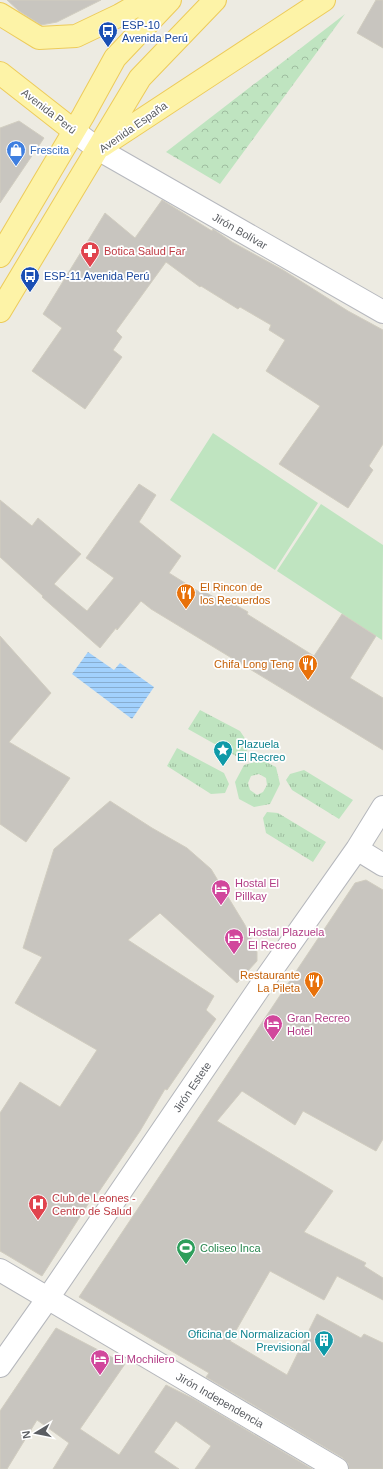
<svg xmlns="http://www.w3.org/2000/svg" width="383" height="1469" font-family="Helvetica,sans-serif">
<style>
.grass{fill:url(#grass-tufts);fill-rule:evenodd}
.forest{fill:url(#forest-crowns)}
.garden{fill:#bfe4c0}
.water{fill:url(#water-rules)}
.building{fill:#c8c5bf;stroke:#d1cdc0}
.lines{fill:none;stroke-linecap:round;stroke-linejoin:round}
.street-casing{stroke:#b5b7bc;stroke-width:24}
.secondary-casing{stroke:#b6b8be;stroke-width:24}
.primary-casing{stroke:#edcb5a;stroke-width:24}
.street{stroke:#fff;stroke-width:22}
.secondary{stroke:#fff;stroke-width:22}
.primary{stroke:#fdf3a7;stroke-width:22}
.labels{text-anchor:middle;stroke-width:3.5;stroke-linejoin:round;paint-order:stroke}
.transit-label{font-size:11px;fill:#164399;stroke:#fff;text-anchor:start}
.street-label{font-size:11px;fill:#5a5d62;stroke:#fff}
.shop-label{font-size:11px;fill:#366cbe;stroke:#fff;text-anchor:start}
.health-label{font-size:11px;fill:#be3a42;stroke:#fff;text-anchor:start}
.food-label{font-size:11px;fill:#c56008;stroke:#fff;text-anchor:end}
.culture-label{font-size:11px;fill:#0d838f;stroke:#fff;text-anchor:start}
.hotel-label{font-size:11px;fill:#b23c85;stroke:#fff;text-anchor:start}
.leisure-label{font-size:11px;fill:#27864d;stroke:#fff;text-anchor:start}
</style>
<defs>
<pattern id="grass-tufts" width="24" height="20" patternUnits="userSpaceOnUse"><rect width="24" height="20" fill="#bfe4c0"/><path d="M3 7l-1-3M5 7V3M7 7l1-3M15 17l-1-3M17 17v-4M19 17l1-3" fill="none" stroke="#9ebc9f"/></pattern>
<pattern id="forest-crowns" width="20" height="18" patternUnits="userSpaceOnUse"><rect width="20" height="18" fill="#bfe4c0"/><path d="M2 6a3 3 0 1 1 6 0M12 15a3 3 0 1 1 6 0" fill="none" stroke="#9ebc9f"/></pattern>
<pattern id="water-rules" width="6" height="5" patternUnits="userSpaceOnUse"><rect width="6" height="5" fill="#a2d1fd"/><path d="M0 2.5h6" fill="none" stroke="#87add0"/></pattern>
</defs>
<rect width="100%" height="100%" fill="#edebe2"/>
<path class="grass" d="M200,710l40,21 10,15 -5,8 -9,2 -48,-27z
M177,748l47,25 5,11 -4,9 -14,1 -44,-28z
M262,760l14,7 4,17 -10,20 -16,3 -15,-8 -4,-17 9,-17zM259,774l7,4 1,7 -4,7 -6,3 -7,-5 -2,-7 3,-7z
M304,770l49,30 -14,19 -47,-29 -6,-10 4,-6z
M267,812l11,1 48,29 -13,20 -47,-29 -3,-15z"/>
<path class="forest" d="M345,14l-125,170 -54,-32z"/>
<path class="garden" d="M213,433l105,70 -43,67 -105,-70z
M321,504l62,41 -1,95 -105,-69z"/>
<path class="water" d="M88,652l26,18 6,-7 34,24 -22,32 -60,-45z"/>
<path class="building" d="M7,0h94l-44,22 -16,3 -22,-14z
M376,0h7v48l-26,-15z
M19,121l25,17 -44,65v-75z
M162,200l50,31 1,-2 19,13 51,28 65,41 35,19v114l-14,22 4,4 -25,38 -69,-44 41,-58 -54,-35 19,-31 -16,-10 2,-5 -31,-18 -2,2 -37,-23 -1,1 -34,-25 -50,69 6,6 -9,13 9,7 -37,52 -53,-38 30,-43 -19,-14 62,-101 30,25z
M139,484l17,11 -17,27 42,34 -12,17 32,20 2,-2 20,11 2,-3 23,13 -1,2 67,42 28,-42 34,22 -26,42 33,20v52l-232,-141 -10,-8 -24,29 -1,-2 -16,20 -58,-51 1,-1 -43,-39v-57l32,26 6,-8 43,36 -27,30 33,27 27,-33 -28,-20z
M0,636l51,57 -42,49 61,36 -44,64 -26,-18z
M110,801l42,27 35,20 24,21 34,56 12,27v9l-20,22 -77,-70 -32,27 86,56 -8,14 10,9 -49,71 -2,-1 -25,42 -46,68 -2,-1 -50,78 -42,-25v-138l20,-31 40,25 37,-57 -82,-47 27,-46 -19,-9 31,-99z
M366,880l17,10v249l-7,12 -73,-40 -8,14 -53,-34 -25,30 116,70 -29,41 62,31 -2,3 19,12v22l-46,-24 -13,24 -54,-29 -40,70 57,34 30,-61 44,24 3,-4 19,9v126h-34l-1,-6 -5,-5 -137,-81 3,-4 -130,-76 276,-414z
M56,1328l69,36 -45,65 39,26 47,-70 28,14 118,70h-117l16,-23 -35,-25 -22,31 25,17h-126l16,-26 -32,-23 -30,49h-7v-58z"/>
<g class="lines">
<defs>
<path id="street" d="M357,849l26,16
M0,1270l337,199
M0,1366l48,-68 216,-317 93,-132 26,-42"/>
<path id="secondary" d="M74,131l24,18 285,163"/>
<path id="primary" d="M0,14l39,24 37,-2 44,-21 26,-15
M0,73l74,58
M102,146l222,-146
M0,256l83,-140 32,-58 55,-58
M0,311l140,-233 75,-78"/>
</defs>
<use href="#street" class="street-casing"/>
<use href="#secondary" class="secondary-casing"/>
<use href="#primary" class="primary-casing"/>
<use href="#street" class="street"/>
<use href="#secondary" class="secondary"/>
<use href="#primary" class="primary"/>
</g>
<defs>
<symbol id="bus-pin" viewBox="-11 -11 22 30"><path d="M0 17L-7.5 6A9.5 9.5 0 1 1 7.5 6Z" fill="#1a4fb4" stroke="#fff"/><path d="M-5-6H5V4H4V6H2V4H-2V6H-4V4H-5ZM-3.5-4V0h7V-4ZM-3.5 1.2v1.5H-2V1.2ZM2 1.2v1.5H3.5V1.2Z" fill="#fff"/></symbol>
<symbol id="shop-pin" viewBox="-11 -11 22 30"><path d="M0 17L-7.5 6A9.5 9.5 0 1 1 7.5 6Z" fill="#3f7fe0" stroke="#fff"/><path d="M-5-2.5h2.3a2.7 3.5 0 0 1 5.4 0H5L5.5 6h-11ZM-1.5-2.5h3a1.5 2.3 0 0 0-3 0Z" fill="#fff"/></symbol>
<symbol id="pharmacy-pin" viewBox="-11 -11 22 30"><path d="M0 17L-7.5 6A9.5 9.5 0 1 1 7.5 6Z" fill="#e0444e" stroke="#fff"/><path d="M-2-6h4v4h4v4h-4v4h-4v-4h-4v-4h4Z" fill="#fff"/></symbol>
<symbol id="restaurant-pin" viewBox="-11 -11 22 30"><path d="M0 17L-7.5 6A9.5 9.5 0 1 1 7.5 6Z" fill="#e8710a" stroke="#fff"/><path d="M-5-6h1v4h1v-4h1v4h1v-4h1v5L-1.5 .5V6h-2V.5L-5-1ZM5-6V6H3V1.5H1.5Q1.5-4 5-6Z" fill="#fff"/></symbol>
<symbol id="sight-pin" viewBox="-11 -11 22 30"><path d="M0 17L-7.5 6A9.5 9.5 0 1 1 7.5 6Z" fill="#0f9aa8" stroke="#fff"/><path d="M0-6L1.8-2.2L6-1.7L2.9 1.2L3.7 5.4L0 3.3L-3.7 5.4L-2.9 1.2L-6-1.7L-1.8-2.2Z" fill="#fff"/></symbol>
<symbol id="hotel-pin" viewBox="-11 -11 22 30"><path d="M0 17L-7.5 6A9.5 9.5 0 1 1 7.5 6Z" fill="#d1479c" stroke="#fff"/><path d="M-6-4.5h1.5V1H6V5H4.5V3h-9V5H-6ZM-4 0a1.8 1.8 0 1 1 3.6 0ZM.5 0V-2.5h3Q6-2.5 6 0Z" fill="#fff"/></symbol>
<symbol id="hospital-pin" viewBox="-11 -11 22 30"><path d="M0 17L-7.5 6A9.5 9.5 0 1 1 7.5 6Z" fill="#e0444e" stroke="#fff"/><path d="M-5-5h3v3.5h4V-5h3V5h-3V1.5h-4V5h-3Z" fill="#fff"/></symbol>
<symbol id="stadium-pin" viewBox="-11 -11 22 30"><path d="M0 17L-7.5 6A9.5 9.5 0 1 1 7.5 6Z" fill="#2e9e5b" stroke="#fff"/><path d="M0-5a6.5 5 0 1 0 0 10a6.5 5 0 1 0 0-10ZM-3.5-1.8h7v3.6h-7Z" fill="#fff"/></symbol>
<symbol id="building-pin" viewBox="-11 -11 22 30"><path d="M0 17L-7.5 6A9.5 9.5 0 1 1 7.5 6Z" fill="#0f9aa8" stroke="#fff"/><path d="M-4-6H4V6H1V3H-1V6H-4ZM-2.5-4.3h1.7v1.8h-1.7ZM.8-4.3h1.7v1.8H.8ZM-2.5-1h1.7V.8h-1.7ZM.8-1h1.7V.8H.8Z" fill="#fff"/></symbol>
</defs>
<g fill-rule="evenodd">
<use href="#bus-pin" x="97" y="20" width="22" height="30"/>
<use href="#shop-pin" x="5" y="139" width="22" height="30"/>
<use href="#pharmacy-pin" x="79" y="240" width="22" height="30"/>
<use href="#bus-pin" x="19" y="265" width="22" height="30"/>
<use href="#restaurant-pin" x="175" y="582" width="22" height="30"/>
<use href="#restaurant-pin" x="297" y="653" width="22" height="30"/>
<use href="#sight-pin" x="212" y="739" width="22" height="30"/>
<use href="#hotel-pin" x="210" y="878" width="22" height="30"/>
<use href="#hotel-pin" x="223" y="927" width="22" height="30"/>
<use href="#restaurant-pin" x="303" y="970" width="22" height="30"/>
<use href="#hotel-pin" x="262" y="1013" width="22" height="30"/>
<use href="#hospital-pin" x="27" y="1193" width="22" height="30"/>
<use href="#stadium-pin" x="175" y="1237" width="22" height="30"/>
<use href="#building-pin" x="313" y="1329" width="22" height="30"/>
<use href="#hotel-pin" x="89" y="1348" width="22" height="30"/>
</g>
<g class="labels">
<g class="transit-label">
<text x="122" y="29">ESP-10<tspan x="122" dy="13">Avenida Perú</tspan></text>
<text x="44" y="280">ESP-11 Avenida Perú</text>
</g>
<g class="street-label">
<text transform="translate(49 111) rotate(38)" y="4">Avenida Perú</text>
<text transform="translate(133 127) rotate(-35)" y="4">Avenida España</text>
<text transform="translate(240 231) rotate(30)" y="4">Jirón Bolívar</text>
<text transform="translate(192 1087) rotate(-56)" y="4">Jirón Estete</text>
<text transform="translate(220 1400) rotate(30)" y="4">Jirón Independencia</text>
</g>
<g class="shop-label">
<text x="30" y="154">Frescita</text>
</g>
<g class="health-label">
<text x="104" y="255">Botica Salud Far</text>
<text x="52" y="1202">Club de Leones -<tspan x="52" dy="13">Centro de Salud</tspan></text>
</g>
<g class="food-label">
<text x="200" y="591" text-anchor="start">El Rincon de<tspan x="200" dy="13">los Recuerdos</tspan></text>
<text x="294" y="668">Chifa Long Teng</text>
<text x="300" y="979">Restaurante<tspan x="300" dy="13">La Pileta</tspan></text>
</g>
<g class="culture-label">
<text x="237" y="748">Plazuela<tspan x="237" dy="13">El Recreo</tspan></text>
<text x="310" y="1338" text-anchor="end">Oficina de Normalizacion<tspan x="310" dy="13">Previsional</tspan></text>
</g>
<g class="hotel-label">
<text x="235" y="887">Hostal El<tspan x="235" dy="13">Pillkay</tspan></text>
<text x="248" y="936">Hostal Plazuela<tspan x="248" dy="13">El Recreo</tspan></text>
<text x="287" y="1022">Gran Recreo<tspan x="287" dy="13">Hotel</tspan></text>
<text x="114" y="1363">El Mochilero</text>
</g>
<g class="leisure-label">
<text x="200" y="1252">Coliseo Inca</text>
</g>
</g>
<g transform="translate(36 1433) rotate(260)" stroke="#ffffff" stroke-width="3" paint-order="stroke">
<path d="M0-3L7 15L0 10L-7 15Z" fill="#5a5d62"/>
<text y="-6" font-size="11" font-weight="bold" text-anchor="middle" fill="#5a5d62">N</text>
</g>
</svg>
